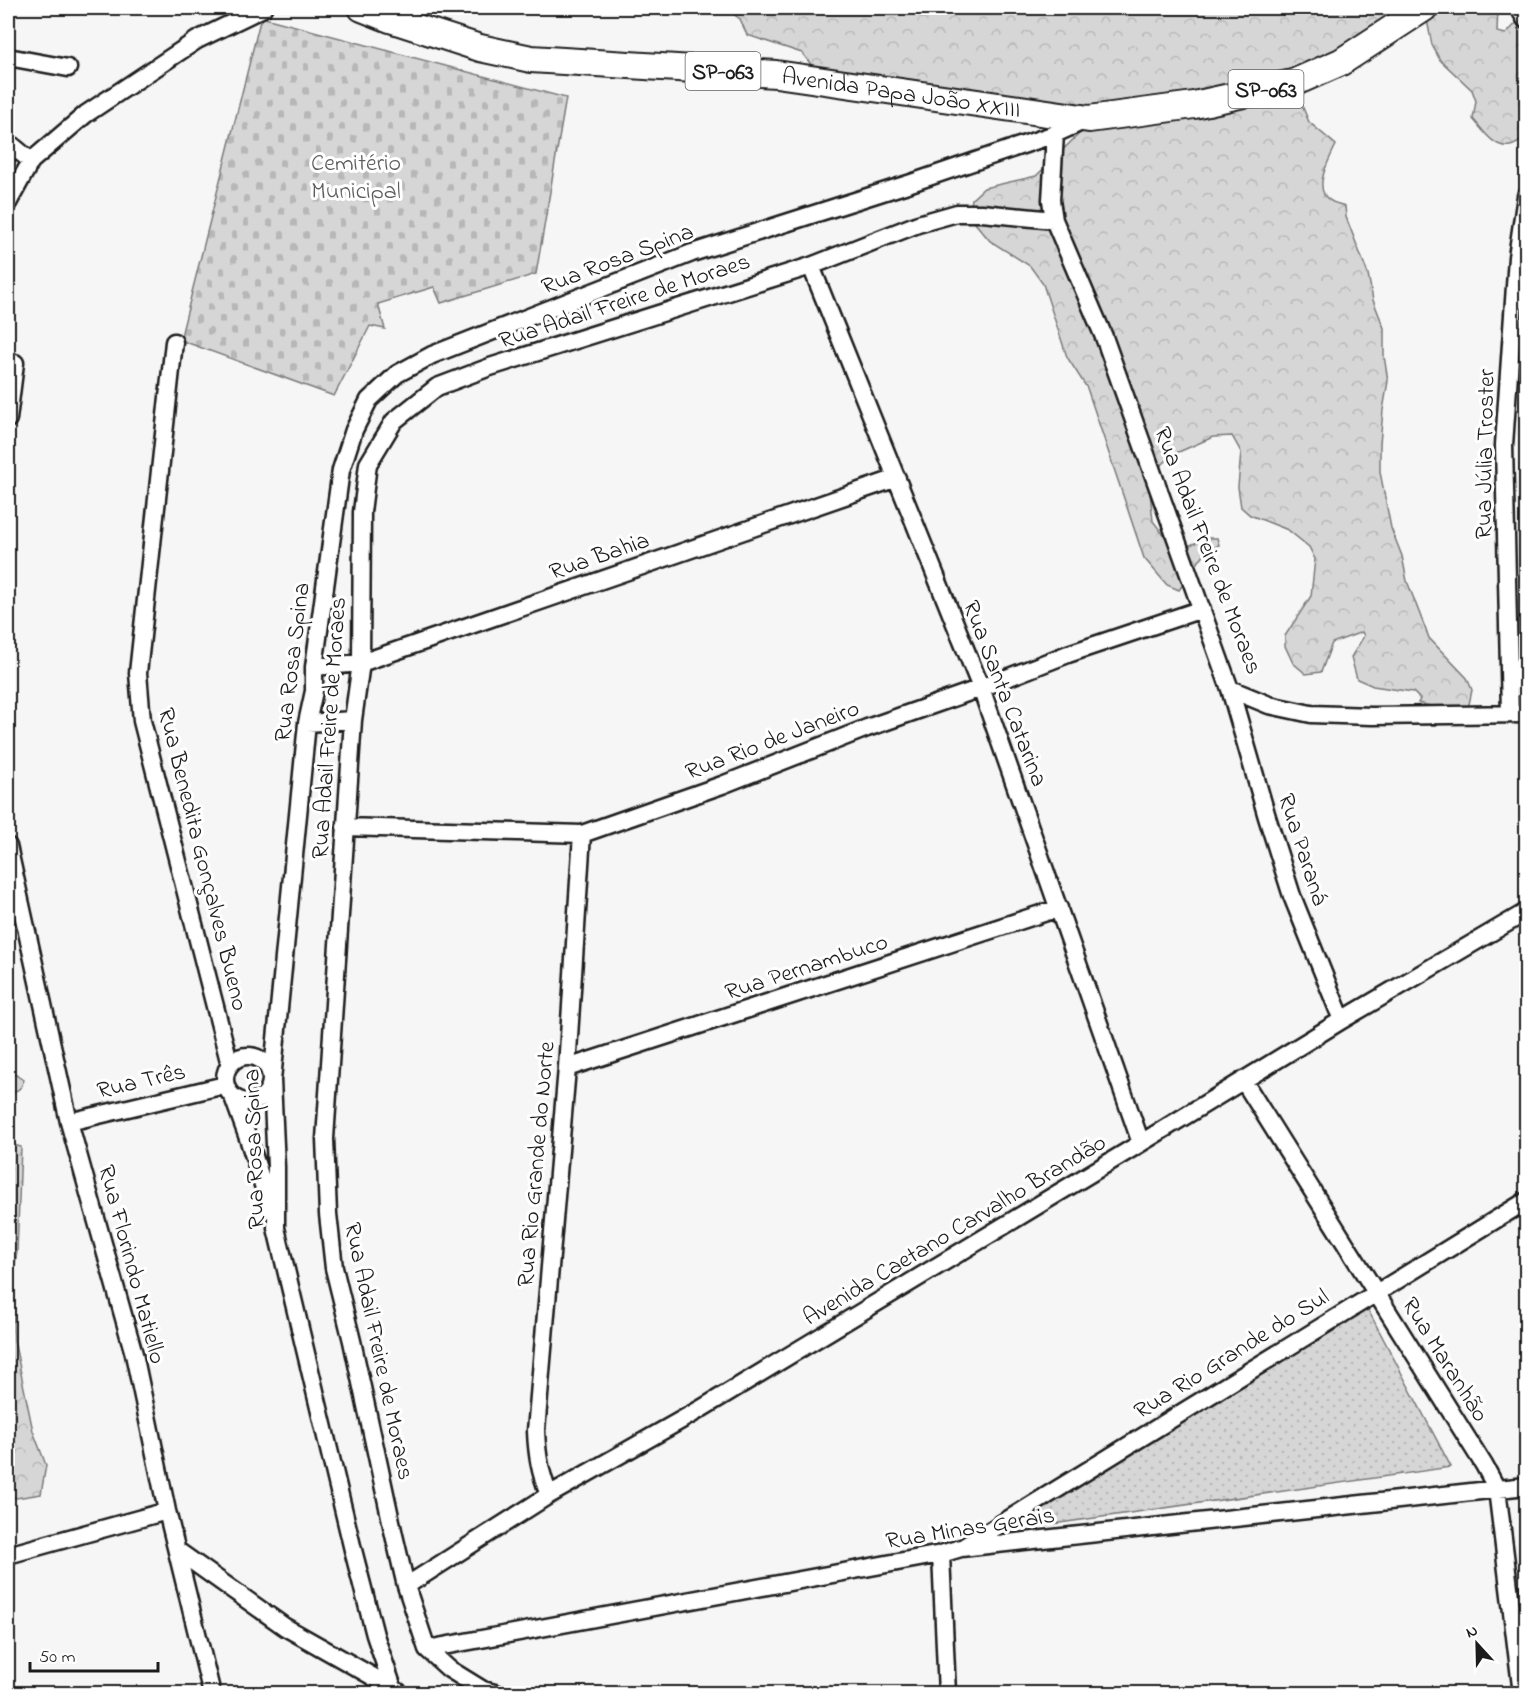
<svg xmlns="http://www.w3.org/2000/svg" width="1534" height="1701" font-family="'Indie Flower',sans-serif">
<style>
.forest{fill:url(#forest-crowns);stroke:#797979;stroke-width:1.5}
.cemetery{fill:url(#cemetery-stones);stroke:#797979;stroke-width:1.5}
.park{fill:url(#park-dots);stroke:#797979;stroke-width:1.5}
.lines{fill:none;stroke-linecap:round;stroke-linejoin:round}
.street-casing{stroke:#1c1c1c;stroke-width:21}
.primary-casing{stroke:#1c1c1c;stroke-width:30}
.street{stroke:#fff;stroke-width:16}
.primary{stroke:#fff;stroke-width:26}
.labels{text-anchor:middle;stroke-width:6;stroke-linejoin:round;paint-order:stroke}
.shield{fill:#fff;stroke:#606060;stroke-width:1.5}
.shield-label{font-size:22px;font-weight:bold;fill:#1c1c1c}
.street-label{font-size:24px;fill:#1c1c1c;stroke:#fff}
.park-label{font-size:24px;fill:#5d5d5d;stroke:#fff}
</style>
<defs>
<pattern id="forest-crowns" width="20" height="18" patternUnits="userSpaceOnUse" patternTransform="scale(1.5)"><rect width="20" height="18" fill="#d6d6d6"/><path d="M2 6a3 3 0 1 1 6 0M12 15a3 3 0 1 1 6 0" fill="none" stroke="#b7b7b7"/></pattern>
<pattern id="cemetery-stones" width="16" height="16" patternUnits="userSpaceOnUse" patternTransform="scale(1.5)"><rect width="16" height="16" fill="#d6d6d6"/><path d="M2 7V4a2 2 0 0 1 4 0v3zM10 15v-3a2 2 0 0 1 4 0v3z" fill="#b7b7b7"/></pattern>
<pattern id="park-dots" width="8" height="8" patternUnits="userSpaceOnUse" patternTransform="scale(1.5)"><rect width="8" height="8" fill="#d6d6d6"/><path d="M2 2h.1M6 6h.1" fill="none" stroke="#b7b7b7" stroke-width="1.8" stroke-linecap="round"/></pattern>
</defs>
<rect width="100%" height="100%" fill="#f6f6f6"/>
<filter id="ink" filterUnits="userSpaceOnUse"><feTurbulence type="fractalNoise" baseFrequency=".0167" numOctaves="2"/><feDisplacementMap in="SourceGraphic" scale="12" xChannelSelector="R" yChannelSelector="G"/><feConvolveMatrix kernelMatrix="1 2 1 2 8 2 1 2 1" color-interpolation-filters="sRGB"/></filter>
<g filter="url(#ink)">
<path class="forest" d="M725,8h773l-1,24 9,2 15,-16 5,-3v121c-4,4 -10,9 -16,10 -16,3 -28,-17 -37,-27l3,-18 -4,-11 -32,-30 -8,-15 -5,-25 -124,66 -2,17 8,19 27,23c-7,15 -25,45 -5,56 4,3 10,3 14,5l1,11 22,57 5,26 11,28v28l4,25 -5,29 -3,34v28l11,56 11,28 5,25 22,57 38,40 5,12 -4,19 -37,-3 -13,-3 2,-4 -7,-7 -40,-6 -16,-7 -6,-22 13,-21 -2,-4 -30,11 -11,29 -15,2 -13,-11 -8,-17v-10l26,-40 4,-37 -6,-12 -21,-17 -38,-15 -9,-8 -3,-20 3,-35 -9,-16 -19,1 -39,17 -19,17 -6,12 4,38 23,30 31,-13h10l2,7 -15,9 -25,36 -12,-5 -23,-27 -57,-170 -20,-31 -24,-73 -13,-18 -40,-25 -15,-18 -5,-12 2,-12 12,-11 52,-12 50,-49 -265,-50 -19,-24 -55,-18 -7,-16z
M8,1070l16,10 -3,7 -13,11z
M8,1138l6,7 7,2 -4,105 -5,29 2,59 19,91 13,34 -5,29 -25,4 -8,-4z"/>
<path class="cemetery" d="M261,17l305,81 -30,176 -95,29 -7,-16 -56,17 7,25 -15,-3 -36,70 -154,-56z"/>
<path class="park" d="M1365,1304l86,163 -454,65z"/>
<g class="lines">
<defs>
<path id="street" d="M1519,8l7,12
M8,57l60,11
M1055,134l-4,66 3,20 50,117 126,352 37,128 25,79 50,124
M8,142l23,19
M8,203l23,-42 55,-47 111,-74 66,-32
M811,266l170,422 160,455
M174,342l-36,331 4,48 88,344
M8,419l7,-56
M314,667l47,-4 536,-185
M1230,689l39,16 42,9 61,2 154,-2
M1510,714l-6,-269 13,-188 9,-61
M307,723l46,-3
M345,827l237,7 140,-49 145,-57 114,-40 87,-34 134,-45
M8,846l61,276 65,232 33,157 45,183
M225 1079a23 23 0 1 1 46 0a23 23 0 1 1-46 0Z
M567,1068l492,-160
M1243,1080l241,385 13,24 25,205
M233,1097l16,44 22,69
M69,1122l156,-37
M549,1495c-9,-23 -12,-40 -13,-64l31,-363 15,-234
M965,1546l561,-345
M178,1551l107,76 108,61
M941,1554l6,140
M8,1555l159,-44
M406,1586l143,-91 150,-85 442,-267 201,-123 184,-108
M427,1649l514,-95 20,-6 565,-62
M401,1694l-8,-6 -18,-53 -22,-85 -77,-322v-61l-4,-87 35,-357 7,-32v-24l27,-197 13,-40 15,-30 28,-26 35,-19 260,-102 219,-70 144,-49 31,-14
M498,1694l-15,-4 -34,-21 -22,-20 -21,-63 -12,-51 -42,-194 -18,-73 -6,-54 -3,-75 28,-419 8,-57 1,-151 6,-48 26,-43 43,-34 53,-20 321,-101 107,-42 39,-11h25l72,7"/>
<g id="primary">
<path id="s1" d="M362,8l28,11 90,29 51,11 245,15 313,45 105,-14 99,-22 48,-21 83,-54"/>
</g>
</defs>
<use href="#street" class="street-casing"/>
<use href="#primary" class="primary-casing"/>
<use href="#street" class="street"/>
<use href="#primary" class="primary"/>
</g>
</g>
<g class="labels">
<g class="shield">
<rect x="685.5" y="52" width="75" height="38" rx="4.5"/>
<rect x="1228.5" y="70" width="75" height="38" rx="4.5"/>
</g>
<g class="shield-label">
<text x="723" y="79">SP-063</text>
<text x="1266" y="97">SP-063</text>
</g>
<g class="street-label">
<text dy="8" stroke="none"><textPath href="#s1" startOffset="549">Avenida Papa João XXIII</textPath></text>
<text transform="translate(617 258) rotate(-21)" y="8">Rua Rosa Spina</text>
<text transform="translate(624 300) rotate(-18)" y="8">Rua Adail Freire de Moraes</text>
<text transform="translate(1484 454) rotate(-89)" y="8">Rua Júlia Troster</text>
<text transform="translate(1209 550) rotate(69)" y="8">Rua Adail Freire de Moraes</text>
<text transform="translate(599 555) rotate(-19)" y="8">Rua Bahia</text>
<text transform="translate(291 662) rotate(-83)" y="8">Rua Rosa Spina</text>
<text transform="translate(1006 693) rotate(69)" y="8">Rua Santa Catarina</text>
<text transform="translate(328 728) rotate(-86)" y="8">Rua Adail Freire de Moraes</text>
<text transform="translate(772 739) rotate(-21)" y="8">Rua Rio de Janeiro</text>
<text transform="translate(1304 849) rotate(72)" y="8">Rua Paraná</text>
<text transform="translate(204 859) rotate(76)" y="8">Rua Benedita Gonçalves Bueno</text>
<text transform="translate(806 966) rotate(-18)" y="8">Rua Pernambuco</text>
<text transform="translate(141 1080) rotate(-13)" y="8">Rua Três</text>
<text transform="translate(253 1149) rotate(-92)" y="8">Rua Rosa Spina</text>
<text transform="translate(535 1164) rotate(-85)" y="8">Rua Rio Grande do Norte</text>
<text transform="translate(954 1229) rotate(-31)" y="8">Avenida Caetano Carvalho Brandão</text>
<text transform="translate(133 1264) rotate(75)" y="8">Rua Florindo Matiello</text>
<text transform="translate(380 1351) rotate(78)" y="8">Rua Adail Freire de Moraes</text>
<text transform="translate(1231 1353) rotate(-32)" y="8">Rua Rio Grande do Sul</text>
<text transform="translate(1446 1359) rotate(58)" y="8">Rua Maranhão</text>
<text transform="translate(970 1527) rotate(-9)" y="8">Rua Minas Gerais</text>
</g>
<g class="park-label">
<text x="356" y="170">Cemitério<tspan x="356" dy="28">Municipal</tspan></text>
</g>
</g>
<rect width="1534" height="1701" fill="none" stroke="#fff" stroke-width="30"/>
<rect x="15" y="15" width="1504" height="1671" fill="none" stroke="#1c1c1c" stroke-width="2" filter="url(#ink)"/>
<g transform="translate(1477 1644) rotate(338)" stroke="#ffffff" stroke-width="4.5" paint-order="stroke">
<path d="M0-4.5L10 22L0 15L-10 22Z" fill="#1c1c1c"/>
<text y="-9" font-size="16" font-weight="bold" text-anchor="middle" fill="#1c1c1c">N</text>
</g>
<path d="M30 1662v9h128v-9" fill="none" stroke="#1c1c1c" stroke-width="3"/>
<text x="39" y="1662" font-size="18" fill="#1c1c1c" stroke="#ffffff" stroke-width="4.5" paint-order="stroke">50 m</text>
</svg>
